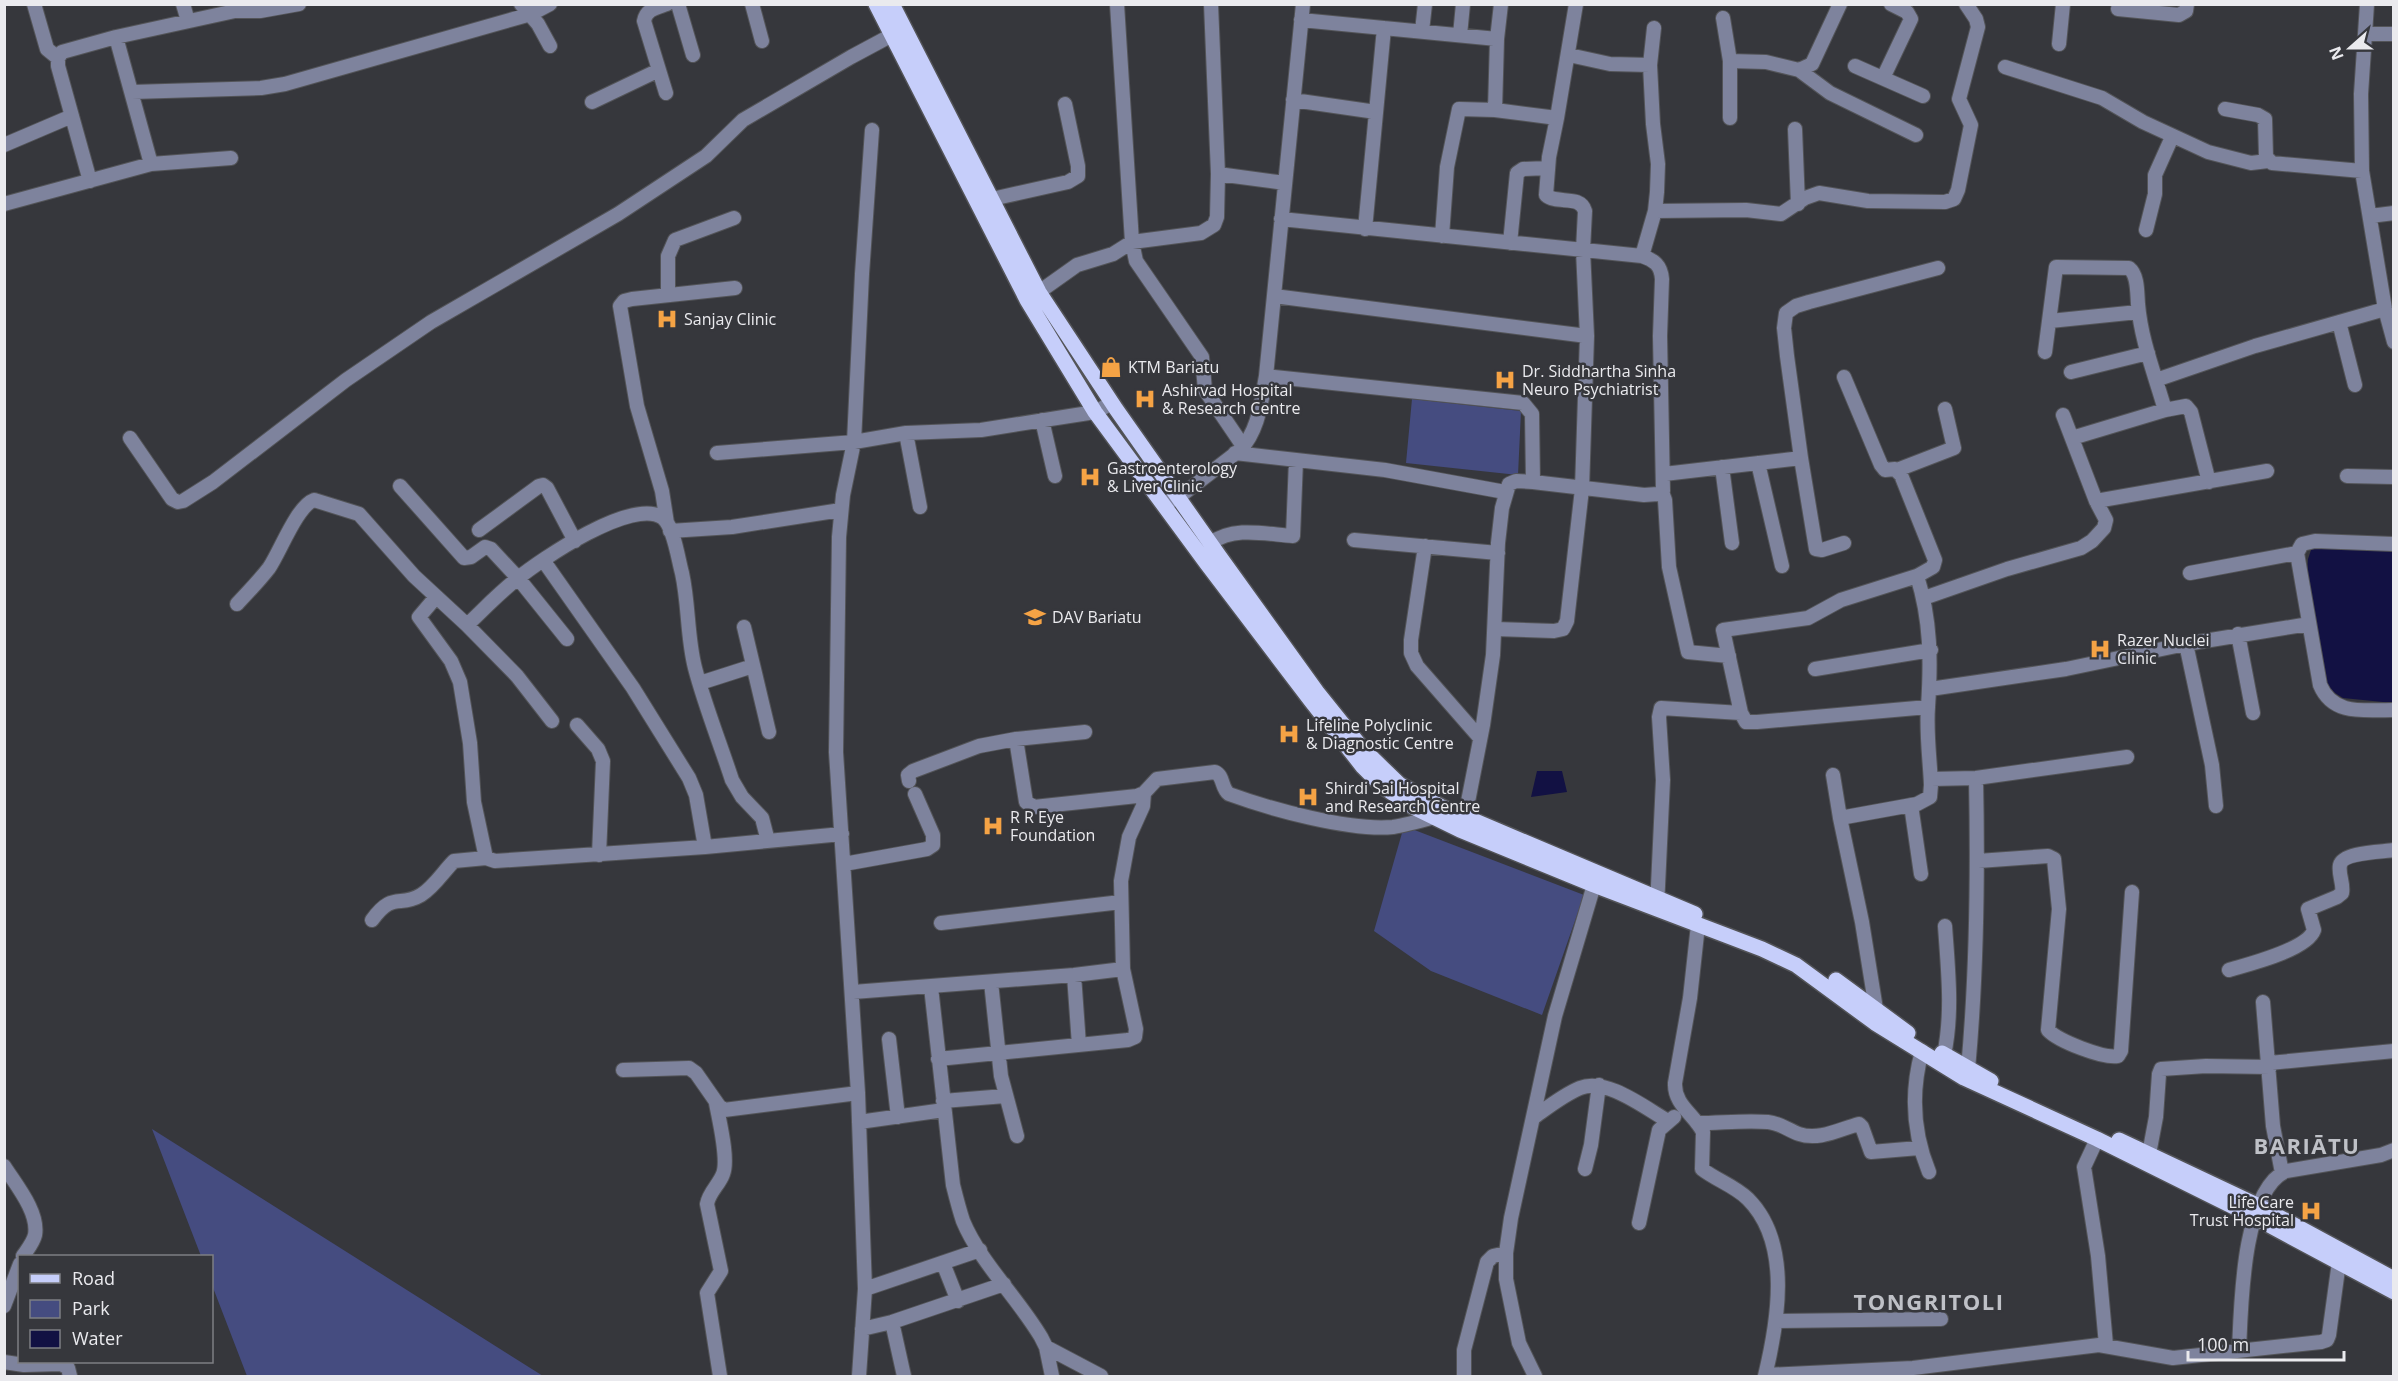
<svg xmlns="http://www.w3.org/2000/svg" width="2398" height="1381" font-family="'Open Sans',sans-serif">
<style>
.green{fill:#454c80}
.water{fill:#121143}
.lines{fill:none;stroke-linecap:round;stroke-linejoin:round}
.minor-casing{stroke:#535458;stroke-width:16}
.major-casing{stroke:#535458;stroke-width:18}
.minor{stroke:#7e839d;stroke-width:14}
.major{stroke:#c6cefa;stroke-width:15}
.labels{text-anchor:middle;stroke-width:5;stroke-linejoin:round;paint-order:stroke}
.poi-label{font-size:16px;fill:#eaeaee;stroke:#36373c;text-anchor:start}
.district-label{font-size:22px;font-weight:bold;letter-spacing:1.5px;fill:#bfc1c7;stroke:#36373c}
</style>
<rect width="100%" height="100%" fill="#36373c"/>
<path class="green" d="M1412,399l109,12 -3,64 -112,-12z
M1404,826l180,69 -42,120 -111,-44 -57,-40z
M152,1129l391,247h-296l-35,-91v-29h-11z"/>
<path class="water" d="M2393,546v157l-50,-5 -16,-10 -20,-111 1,-18 4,-12z
M1537,771h25l5,21 -36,5z"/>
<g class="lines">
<defs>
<path id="minor" d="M34,4l13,45 11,9
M183,4l5,17
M521,4l17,20 12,22
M678,4l15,51
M752,4l10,37
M1211,4l7,170 -1,43 -3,8 -13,8 -69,9 4,19 66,96 3,33 38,56
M2367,4l-6,90 1,77 23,138 9,33
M2118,9l61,6 7,-4 1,-7
M1723,18l7,43
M1301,20l196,19
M1422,31l3,-27
M2365,34h29
M1460,35l3,-31
M116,37l35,127
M2059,44l4,-40
M1569,55l41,9 40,1 4,-37
M1855,66l68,30
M2005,67l97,31 41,24 65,30 43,11 17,-2
M1799,70l31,23 86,42
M1883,78l28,-59 -4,-7 -16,-8
M132,92l129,-4 24,-4 246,-70 19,-10
M666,93l-22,-72c2,-12 12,-13 23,-17
M1293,100l83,12
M592,102l67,-32
M2225,109l33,6 7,4 1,38 6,6 90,8
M1495,110l2,-71 4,-35
M1730,118v-57l36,1 33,8 13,-6 28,-60
M1795,129l3,75
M4,145l68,-29
M1218,174l67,9
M90,181l-32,-115v-8l4,-6 54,-15 119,-26h25l39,-7
M992,199l76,-17 10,-6v-10l-13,-62
M4,204l147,-40 80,-6
M1655,211l91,-1 35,4 24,-16 14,-5 49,8 77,1 9,-3 4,-9 13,-65 -12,-26 19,-72 -2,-8 -10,-15
M2370,216l24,-3
M1281,219l361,37c12,4 19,9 20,23l-2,57 3,155 -5,3 -14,1 -111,-13
M1365,229l19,-201
M2146,230l9,-36v-19l17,-38
M1442,236l5,-69 12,-58 36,1 62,8 19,-114
M1510,243l7,-70 6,-4 25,-1
M1642,256l13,-45 2,-19 1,-28 -5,-40 -3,-59
M1039,292l38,-27 36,-11 19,-12 -15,-238
M668,295v-39l7,-16 59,-22
M1274,296l313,40
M2050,321l88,-9
M2339,322l16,63
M2045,352l11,-85 73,1c9,7 8,24 9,36 3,36 17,71 27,106
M2071,372l77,-19
M1266,376l257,27 9,11 1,68 -17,-1 -7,3 -7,24 -4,35 -5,112 -10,70 -18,92
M1844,377l37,88 4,5 10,-1 6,6 34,85 -2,7 -16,9
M2156,380l99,-34 130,-37
M1042,420l13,56
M906,433l14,74
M130,438l42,61 6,3 5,-1 30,-19 133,-102 85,-58 187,-108 88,-58 37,-36 108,-63 41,-22
M2072,438l93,-28 21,-4 5,6 18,70
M717,453l137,-11 52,-9 75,-3 114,-18 17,-9
M1235,453l150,17 120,22
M1801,458l15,91 6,1 22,-7
M1758,463l24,103
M1722,467l10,76
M1897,470l57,-22 -9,-39
M1664,474l137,-16 -14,-102 -3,-28 2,-15 10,-7 13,-4 129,-34
M2347,476l47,1
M400,486l64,72 7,-1 14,-10 6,2 27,29 49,61
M1662,492l3,8 4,67 19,85 41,4
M2096,501l171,-30
M1163,504l16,-7 61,-47c19,-20 21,-48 26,-74l37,-372
M667,523l-5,-32 -25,-85 -17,-100 4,-5 8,-2 103,-11
M479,530l60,-44 4,-1 4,3 28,53
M670,531l62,-4 109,-17
M1354,540l144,13
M1211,543c23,-17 54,-9 82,-7l3,-76
M2394,544l-79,-3 -13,3 -5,9 23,132c13,31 44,25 74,25
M1425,546l-14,94v13l6,13 63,72
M2190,573l107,-20
M436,597l-17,20 32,44 9,21 10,61 4,59 12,56 9,3 210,-14 -9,-52 -7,-17 -56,-90 -90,-128
M1924,598l83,-29 74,-21 11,-7 12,-13 2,-8 -10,-19 -33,-86
M237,604c11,-12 22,-23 32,-36 11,-16 28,-62 45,-68l45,14 55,62 53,49
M744,627l25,105
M1495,629l59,2 9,-2 4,-8 15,-132 5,-153 -4,-86 2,-39c-5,-17 -28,-6 -39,-16l3,-38 8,-39
M2238,634l15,79
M2186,644l26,121 4,41
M1815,669l116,-19
M700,683l53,-17
M1930,689l136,-20 120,-25 123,-20
M1741,713l-18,-83 85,-12 33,-18 76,-24c14,44 14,86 11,131 -2,26 2,53 3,78l-1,12 -13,7 -77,14 22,104 14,87
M552,721l-35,-45 -50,-51c16,-15 32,-32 50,-46 23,-19 117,-83 146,-61 11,9 15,41 19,55 7,32 5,64 13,95 10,38 25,75 37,112l10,17 20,21 6,23
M577,725l21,24 5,12 -4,94
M1016,739l10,63 8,5 103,-11 7,-3 13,-14 58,-7c9,4 6,16 14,22 41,15 120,37 164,33 13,-2 27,-6 41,-10
M1833,775l7,43
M1931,779l45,-1 151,-21
M909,781l-1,-6 5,-4 66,-25 37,-7 69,-7
M1911,805l10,69
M705,847l137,-13
M1978,861l70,-5 6,3 5,50 -11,121c10,11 56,29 70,26l3,-5 11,-159
M844,864l83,-15 6,-4v-10l-18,-41
M1657,907l6,-127 -4,-63 2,-9 80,5 5,9h11l171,-15
M372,920c21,-29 27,-12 49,-25 13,-8 22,-23 33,-34l32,-3
M941,923l180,-21
M1698,925l-8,73 -15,85c-1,22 19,31 28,49l-1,37c14,11 33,17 46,30 44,44 30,123 17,177
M2229,970c20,-6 78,-20 85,-40l-6,-21 29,-12 5,-4c2,-9 -4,-19 -2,-28 3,-13 42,-13 54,-15
M1074,975l5,70
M991,982l10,94 16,60
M931,987l22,198c3,12 6,24 10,36 17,41 55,77 78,116l5,10 6,29
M853,992l221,-17 49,-6
M2263,1002l10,124 9,47
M889,1039l9,78
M1922,1051c-11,40 -9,82 7,121
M1944,1055c9,-43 4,-85 1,-129
M938,1059l190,-19 7,-3 1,-8 -13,-60 -2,-88 8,-44 14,-31 1,-13
M2269,1063l125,-12
M1968,1069c9,-97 10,-194 8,-291
M623,1070l66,-2 7,5 23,33 5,4 134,-17
M943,1101l62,-5
M716,1103c3,17 13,56 7,71 -4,11 -14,18 -16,30l14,67 -14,22 13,83
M1533,1118c14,-10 30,-23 47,-30 26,-11 65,20 88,33
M859,1122l85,-12
M1697,1123c24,0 48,-3 71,-1 12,1 20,8 31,12 20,7 41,-5 60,-10l3,3 9,25 48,-4
M2097,1139l-13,28 14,89 8,89
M2149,1154l7,-37 3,-43 2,-5 45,-3 64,1
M4,1166c12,19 35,46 31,69 -2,8 -8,15 -12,21
M1585,1169l6,-24 8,-60
M1639,1223l20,-93 15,-13
M943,1263l15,38
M865,1289l115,-39
M4,1306l16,-42
M1776,1321l165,-2
M892,1322l12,54
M862,1329l30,-7 112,-38
M1046,1347l55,29
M2239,1351c2,-43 3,-160 47,-180l95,-16 13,-5
M4,1362l20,3 37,-1 7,4 2,8
M1766,1375l147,-7 186,-23 74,13 148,-16 6,-2 2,-5 10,-73
M859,1376l6,-87 -7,-196 -22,-341 3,-215 4,-42 11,-53 8,-168 10,-144
M1464,1376v-26l23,-88 6,-6 13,-3
M1535,1376l-16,-33 -13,-64v-26l5,-35 44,-202 39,-131"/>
<path id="major" d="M876,4l151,296 68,112 112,152 104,137 52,66 19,19 31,21 47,23 134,55 168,64 34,16 79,58 89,55 133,61 157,78 140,75
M892,4l147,288 77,117 104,148 97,135 45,56 37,36 43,23 253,107
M1836,980l72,53
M1942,1053l49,28
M2119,1140l140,66 135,73"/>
</defs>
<use href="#minor" class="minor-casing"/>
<use href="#major" class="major-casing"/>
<use href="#minor" class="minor"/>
<use href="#major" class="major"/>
</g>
<defs>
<symbol id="hospital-bare" viewBox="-9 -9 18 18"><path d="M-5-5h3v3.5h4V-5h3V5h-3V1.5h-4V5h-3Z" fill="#f5a345" stroke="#36373c" stroke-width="2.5" paint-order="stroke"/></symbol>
<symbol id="shop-bare" viewBox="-9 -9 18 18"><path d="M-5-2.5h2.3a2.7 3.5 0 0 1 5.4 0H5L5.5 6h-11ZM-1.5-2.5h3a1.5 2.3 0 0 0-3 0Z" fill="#f5a345" stroke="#36373c" stroke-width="2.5" paint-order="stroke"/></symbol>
<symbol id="school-bare" viewBox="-9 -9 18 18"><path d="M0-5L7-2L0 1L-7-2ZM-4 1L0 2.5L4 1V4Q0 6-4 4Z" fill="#f5a345" stroke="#36373c" stroke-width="2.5" paint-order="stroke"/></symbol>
</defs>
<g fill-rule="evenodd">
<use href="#hospital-bare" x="652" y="304" width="30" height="30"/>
<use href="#shop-bare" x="1096" y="352" width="30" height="30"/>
<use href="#hospital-bare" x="1490" y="365" width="30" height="30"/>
<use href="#hospital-bare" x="1130" y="384" width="30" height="30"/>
<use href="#hospital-bare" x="1075" y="462" width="30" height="30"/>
<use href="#school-bare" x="1020" y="602" width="30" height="30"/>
<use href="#hospital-bare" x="2085" y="634" width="30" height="30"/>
<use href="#hospital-bare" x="1274" y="719" width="30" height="30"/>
<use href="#hospital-bare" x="1293" y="782" width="30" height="30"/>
<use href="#hospital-bare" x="978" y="811" width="30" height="30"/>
<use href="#hospital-bare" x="2296" y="1196" width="30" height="30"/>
</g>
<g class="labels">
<g class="poi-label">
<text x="684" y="325">Sanjay Clinic</text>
<text x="1128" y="373">KTM Bariatu</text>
<text x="1522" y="377">Dr. Siddhartha Sinha<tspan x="1522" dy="18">Neuro Psychiatrist</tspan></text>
<text x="1162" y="396">Ashirvad Hospital<tspan x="1162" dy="18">&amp; Research Centre</tspan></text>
<text x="1107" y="474">Gastroenterology<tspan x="1107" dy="18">&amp; Liver Clinic</tspan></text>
<text x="1052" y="623">DAV Bariatu</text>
<text x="2117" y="646">Razer Nuclei<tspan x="2117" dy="18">Clinic</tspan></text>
<text x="1306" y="731">Lifeline Polyclinic<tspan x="1306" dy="18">&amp; Diagnostic Centre</tspan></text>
<text x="1325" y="794">Shirdi Sai Hospital<tspan x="1325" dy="18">and Research Centre</tspan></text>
<text x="1010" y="823">R R Eye<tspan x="1010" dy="18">Foundation</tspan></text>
<text x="2294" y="1208" text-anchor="end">Life Care<tspan x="2294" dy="18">Trust Hospital</tspan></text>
</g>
<g class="district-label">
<text x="2307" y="1154">BARIĀTU</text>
<text x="1929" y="1310">TONGRITOLI</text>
</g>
</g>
<rect width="2398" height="1381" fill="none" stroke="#eaeaee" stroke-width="12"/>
<rect x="18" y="1255" width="195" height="108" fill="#36373c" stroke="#7e7f83" stroke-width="1.5"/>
<rect x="30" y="1274" width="30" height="9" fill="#c6cefa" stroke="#7e7f83" stroke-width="1.5"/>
<text x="72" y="1285" font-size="18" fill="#eaeaee">Road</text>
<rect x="30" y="1300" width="30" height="18" fill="#454c80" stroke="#7e7f83" stroke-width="1.5"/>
<text x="72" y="1315" font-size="18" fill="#eaeaee">Park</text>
<rect x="30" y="1330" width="30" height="18" fill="#121143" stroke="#7e7f83" stroke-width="1.5"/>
<text x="72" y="1345" font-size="18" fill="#eaeaee">Water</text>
<g transform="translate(2350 48) rotate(249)" stroke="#36373c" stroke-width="4.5" paint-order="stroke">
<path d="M0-4.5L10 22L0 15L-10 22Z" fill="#eaeaee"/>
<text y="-9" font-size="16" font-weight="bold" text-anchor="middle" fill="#eaeaee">N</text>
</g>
<path d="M2188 1351v9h156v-9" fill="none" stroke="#eaeaee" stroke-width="3"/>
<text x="2197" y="1351" font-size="18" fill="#eaeaee" stroke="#36373c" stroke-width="4.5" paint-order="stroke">100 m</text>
</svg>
